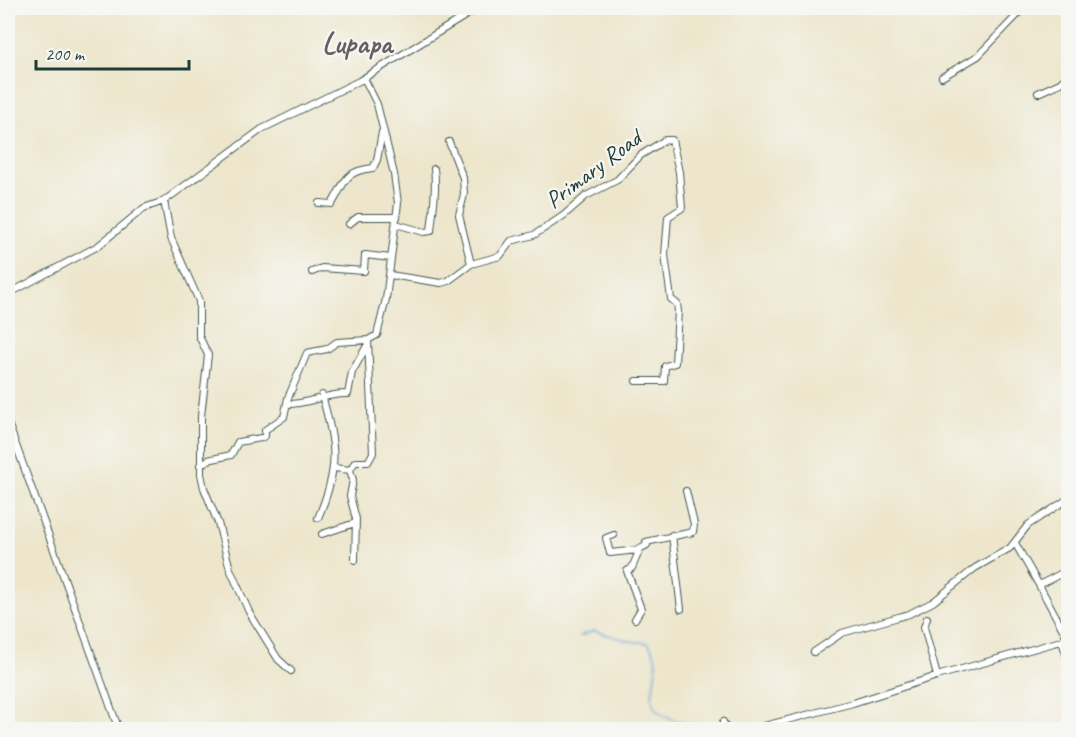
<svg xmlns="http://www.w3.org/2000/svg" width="1076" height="737" font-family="Caveat,sans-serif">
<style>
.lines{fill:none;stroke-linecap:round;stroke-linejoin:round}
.stream{stroke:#5ea1d2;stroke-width:1.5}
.minor-casing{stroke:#3e564b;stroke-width:8}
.minor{stroke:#fff;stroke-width:6}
.labels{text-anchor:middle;stroke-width:4.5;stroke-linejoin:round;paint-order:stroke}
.street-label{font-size:24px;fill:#1f3d34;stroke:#f6f6f2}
.district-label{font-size:30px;font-weight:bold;fill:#656063;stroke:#f6f6f2}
</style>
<rect width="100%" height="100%" fill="#f6f6f2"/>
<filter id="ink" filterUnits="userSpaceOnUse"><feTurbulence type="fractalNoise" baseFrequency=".0167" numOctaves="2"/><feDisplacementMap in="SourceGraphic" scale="12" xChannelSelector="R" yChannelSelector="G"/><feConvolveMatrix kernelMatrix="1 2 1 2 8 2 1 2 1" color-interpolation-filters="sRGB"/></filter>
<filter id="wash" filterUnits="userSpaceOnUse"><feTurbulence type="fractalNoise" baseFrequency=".008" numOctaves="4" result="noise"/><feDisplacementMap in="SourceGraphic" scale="24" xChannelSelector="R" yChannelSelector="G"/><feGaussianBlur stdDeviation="1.35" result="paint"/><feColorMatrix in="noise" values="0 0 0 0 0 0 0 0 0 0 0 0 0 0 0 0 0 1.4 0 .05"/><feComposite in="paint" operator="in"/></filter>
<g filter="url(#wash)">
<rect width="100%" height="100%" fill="#ede6cc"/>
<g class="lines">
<path class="stream" d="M580,636l14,-5 35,10 19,2c21,25 -9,56 12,70 13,9 31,10 45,17"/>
</g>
</g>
<g filter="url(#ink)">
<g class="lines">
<defs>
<path id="minor" d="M1068,8v1
M942,77l36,-21 46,-48
M1038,93l22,-10 8,-8
M164,201l7,37 28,63v35l9,19 -7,61v58l3,14 14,35 12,46 19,43 29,47 13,12
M319,203l13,1c13,-22 12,-33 41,-36l4,-8 5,-28
M349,224l9,-7h39
M396,224l28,8 7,-1c2,-21 6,-42 3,-62
M471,264l29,-8 11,-15 23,-6 29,-19 23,-20 31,-16 24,-25 24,-15h7l7,32 3,36 -14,9 -3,38 6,44 6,5 1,7 -3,52 -10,3 -1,15h-28
M312,272l10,-4 42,3 1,-16 26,3
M390,275l51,8 7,-2 23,-17 -12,-49 5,-21 -1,-16 -14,-36
M8,294l90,-48 46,-38 20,-7 98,-72 97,-48 119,-73
M288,404c21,0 38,-11 60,-10l4,-22 16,-28
M8,423l111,307
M200,465l8,-5 23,-5 7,-13 23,-4 4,-2v-6l19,-13 4,-19 19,-45 20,-4 10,-7 31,-2 9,-5 9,-36 12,-96 -4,-29 -17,-70 -13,-26
M334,468l16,2 5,-8h13l5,-9 -5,-113
M350,470l3,10 -3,16 6,23 -1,41
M318,518c22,-52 18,-70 4,-123
M322,534l33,-11
M614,535l-8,3 4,15 28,-3 9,-5 -1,-3 47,-10 1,-8 -8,-33
M672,535l9,74
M1015,543l24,42
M1068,570l-29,15 29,54
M635,619l6,-10 -14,-38 5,-3 8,-19
M1062,641l6,19
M814,652l28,-19 67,-19 24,-12 42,-34 35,-20 18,-23 40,-26
M937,676l131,-37
M723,722l4,8
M749,730l104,-27 84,-27 -13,-49 3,-9"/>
</defs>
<use href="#minor" class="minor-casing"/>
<use href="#minor" class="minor"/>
</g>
</g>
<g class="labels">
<g class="street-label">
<text transform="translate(593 169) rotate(-37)" y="8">Primary Road</text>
</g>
<g class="district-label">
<text x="357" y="53">Lupapa</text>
</g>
</g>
<rect width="1076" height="737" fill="none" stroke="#f6f6f2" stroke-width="30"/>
<path d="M36 60v9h153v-9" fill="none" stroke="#1f3d34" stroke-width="3"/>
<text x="45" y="60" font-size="18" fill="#1f3d34" stroke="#f6f6f2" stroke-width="4.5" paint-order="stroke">200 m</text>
</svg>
